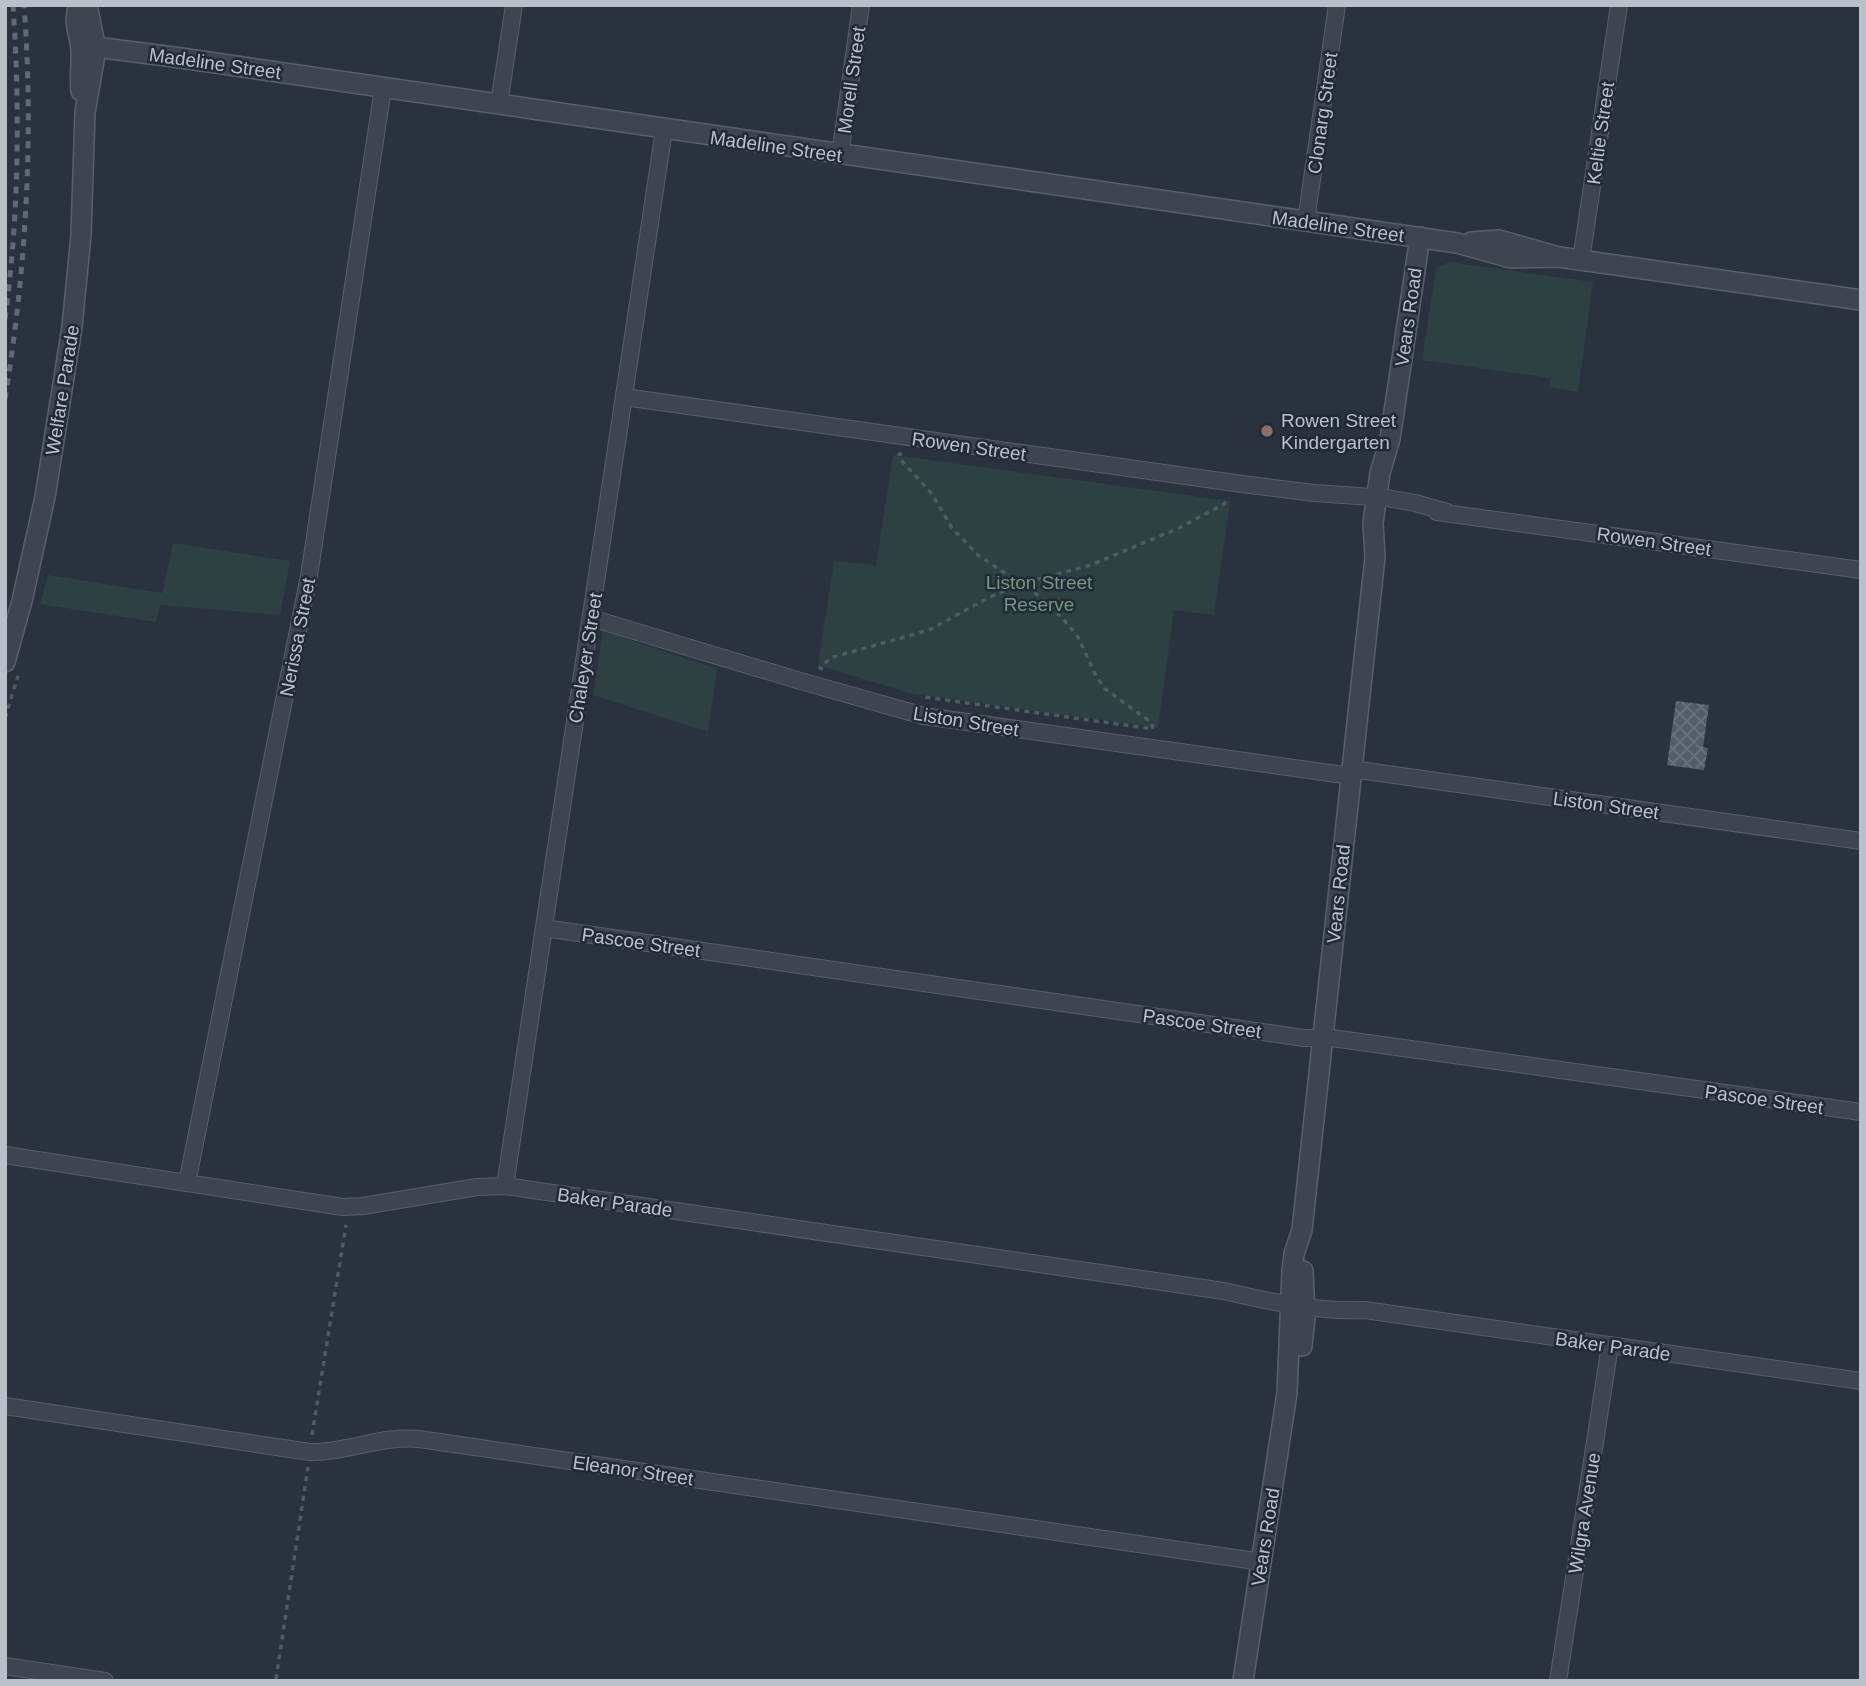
<svg xmlns="http://www.w3.org/2000/svg" width="1866" height="1686" font-family="Arial,sans-serif">
<style>
.green{fill:#2d4042}
.building{fill:url(#building-cross-hatch)}
.lines{fill:none;stroke-linecap:round;stroke-linejoin:round}
.minor-casing{stroke:#58606a;stroke-width:18}
.tertiary-casing{stroke:#58606a;stroke-width:22}
.path{stroke:#4c5c5f;stroke-width:3.5;stroke-dasharray:5 5;stroke-linecap:butt}
.minor{stroke:#3e4550;stroke-width:16}
.tertiary{stroke:#3e4550;stroke-width:19}
.rail{stroke:#606976;stroke-width:5;stroke-dasharray:7 7;stroke-linecap:butt}
.education-dot{fill:#8d6e63;stroke:#222a35;stroke-width:2.5}
.labels{text-anchor:middle;stroke-width:5;stroke-linejoin:round;paint-order:stroke}
.street-label{font-size:19px;fill:#bac0ca;stroke:#222a35}
.poi-label{font-size:19px;fill:#bac0ca;stroke:#222a35;text-anchor:start}
.park-label{font-size:19px;fill:#74987e;stroke:#222a35}
</style>
<defs>
<pattern id="building-cross-hatch" width="8" height="8" patternUnits="userSpaceOnUse" patternTransform="scale(1.75)"><rect width="8" height="8" fill="#535d6a"/><path d="M0 0l8 8M0 8l8-8" fill="none" stroke="#6a727e"/></pattern>
</defs>
<rect width="100%" height="100%" fill="#2a3240"/>
<path class="green" d="M1449,262l144,20 -15,110 -28,-5v-9l-128,-18 14,-92z
M893,455l337,46 -16,114 -40,-5 -16,118 -249,-35 -91,-28 16,-104 42,4z
M173,543l117,18 -10,54 -120,-10 -4,17 -116,-18 8,-29 114,18z
M603,631l114,38 -9,63 -115,-37z"/>
<path class="building" d="M1676,701l33,4 -6,42 5,1 -4,22 -37,-5z"/>
<g class="lines">
<defs>
<path id="minor" d="M499,104l15,-99
M840,155l21,-150
M1306,221l31,-216
M1581,260l38,-255
M624,397l618,87 72,9 73,5 28,5 32,9
M1437,512l424,58
M591,618l206,62 127,36 427,60
M1352,769l509,72
M544,928l760,110h28l529,74
M5,1155l338,52 20,-1 114,-19 28,-1 719,105c47,11 93,21 141,19l496,71
M187,1183l122,-607 74,-488
M505,1186l159,-1056
M5,1406l305,46c36,1 72,-17 109,-13l843,123
M5,1666l100,15
M1558,1681l52,-336"/>
<path id="tertiary" d="M79,5c-7,18 1,28 2,45 1,14 -2,27 0,41
M81,49l22,-1 71,9 1283,186 54,15 48,-1
M1472,242l27,-2 60,17 302,43
M5,662l17,-61 23,-104 27,-170 9,-92 4,-123 11,-63 -9,-44
M1302,1346l3,-29 -2,-46
M1243,1681l44,-288 5,-122 2,-17 8,-24 73,-673 -2,-34 7,-50 10,-34 30,-202"/>
</defs>
<use href="#minor" class="minor-casing"/>
<use href="#tertiary" class="tertiary-casing"/>
<path class="path" d="M902,454h-3l2,6 31,34 20,34 26,27 64,43 21,21 15,18 18,39 9,13 46,33 2,7 -228,-32
M823,669l-3,-1 10,-10 99,-28 61,-33 30,-13 71,-19 88,-37 45,-24 4,-5
M5,718l13,-42
M312,1435l34,-210
M276,1679l32,-212"/>
<use href="#minor" class="minor"/>
<use href="#tertiary" class="tertiary"/>
<path class="rail" d="M5,319c14,-104 15,-210 8,-314
M5,399c21,-130 29,-262 19,-394"/>
</g>
<circle class="education-dot" cx="1267" cy="431" r="7"/>
<g class="labels">
<g class="street-label">
<text transform="translate(215 63) rotate(8)" y="7">Madeline Street</text>
<text transform="translate(851 80) rotate(-82)" y="7">Morell Street</text>
<text transform="translate(1322 113) rotate(-82)" y="7">Clonarg Street</text>
<text transform="translate(1600 133) rotate(-82)" y="7">Keltie Street</text>
<text transform="translate(776 146) rotate(8)" y="7">Madeline Street</text>
<text transform="translate(1338 226) rotate(8)" y="7">Madeline Street</text>
<text transform="translate(1408 317) rotate(-82)" y="7">Vears Road</text>
<text transform="translate(62 390) rotate(-81)" y="7">Welfare Parade</text>
<text transform="translate(969 446) rotate(8)" y="7">Rowen Street</text>
<text transform="translate(1654 541) rotate(8)" y="7">Rowen Street</text>
<text transform="translate(297 637) rotate(-79)" y="7">Nerissa Street</text>
<text transform="translate(585 658) rotate(-81)" y="7">Chaleyer Street</text>
<text transform="translate(966 721) rotate(9)" y="7">Liston Street</text>
<text transform="translate(1606 805) rotate(8)" y="7">Liston Street</text>
<text transform="translate(1338 894) rotate(-84)" y="7">Vears Road</text>
<text transform="translate(641 942) rotate(8)" y="7">Pascoe Street</text>
<text transform="translate(1202 1023) rotate(8)" y="7">Pascoe Street</text>
<text transform="translate(1764 1099) rotate(8)" y="7">Pascoe Street</text>
<text transform="translate(615 1202) rotate(8)" y="7">Baker Parade</text>
<text transform="translate(1613 1346) rotate(8)" y="7">Baker Parade</text>
<text transform="translate(633 1470) rotate(8)" y="7">Eleanor Street</text>
<text transform="translate(1584 1513) rotate(-81)" y="7">Wilgra Avenue</text>
<text transform="translate(1265 1537) rotate(-81)" y="7">Vears Road</text>
</g>
<g class="poi-label">
<text x="1281" y="427">Rowen Street<tspan x="1281" dy="22">Kindergarten</tspan></text>
</g>
<g class="park-label">
<text x="1039" y="589">Liston Street<tspan x="1039" dy="22">Reserve</tspan></text>
</g>
</g>
<rect width="1866" height="1686" fill="none" stroke="#bac0ca" stroke-width="14"/>
</svg>
